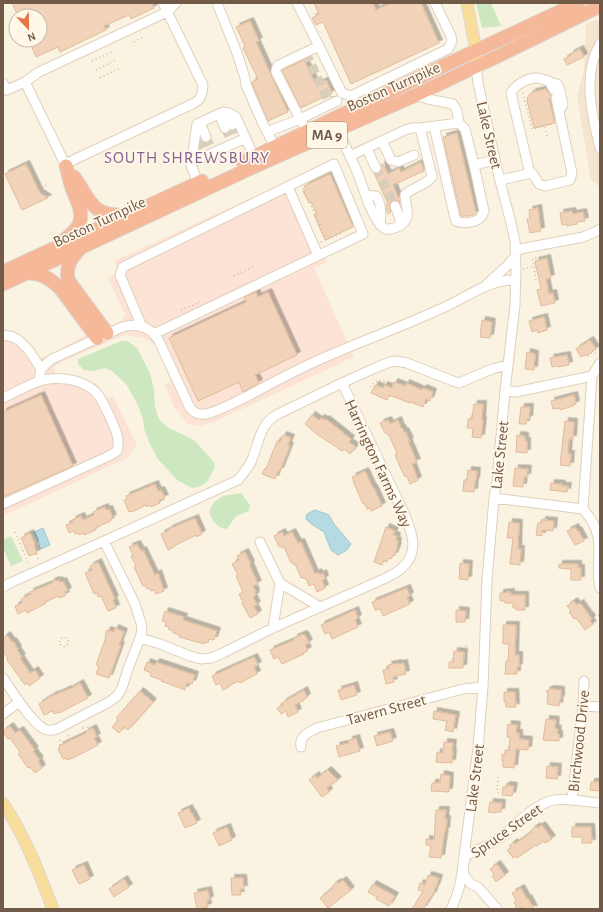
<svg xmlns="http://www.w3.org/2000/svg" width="603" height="912" font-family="'Alegreya Sans',sans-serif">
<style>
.residential{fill:#f3e5cf}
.commercial{fill:#fce3d5}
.green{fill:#cde8c0}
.water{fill:#b6dae4;stroke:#9dc8d6}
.building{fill:#f0d3b9;stroke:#e2bb9a;filter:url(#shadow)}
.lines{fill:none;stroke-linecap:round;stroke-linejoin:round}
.minor-tunnel{stroke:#d9cdbb;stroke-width:9;stroke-dasharray:9 4.5;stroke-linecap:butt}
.minor-casing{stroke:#dfd0bd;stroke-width:11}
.major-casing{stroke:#ddd7d3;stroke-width:13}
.highway-casing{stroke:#ddd7d3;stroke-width:15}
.path{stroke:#d5b79d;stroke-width:1.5;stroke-dasharray:1 3;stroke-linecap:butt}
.minor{stroke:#fff;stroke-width:9}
.major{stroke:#f9dd9a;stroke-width:11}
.highway{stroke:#f5b898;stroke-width:13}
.labels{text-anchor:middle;stroke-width:3.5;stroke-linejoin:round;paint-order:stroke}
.shield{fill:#fff7e7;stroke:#9c8978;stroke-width:1}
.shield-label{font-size:15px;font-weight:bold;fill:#725a49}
.street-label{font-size:16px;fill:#725a49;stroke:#fff7e7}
.neighbourhood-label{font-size:17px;letter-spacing:1px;fill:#886495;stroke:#fff7e7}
</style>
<defs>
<filter id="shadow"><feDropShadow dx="3.5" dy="-3.5" stdDeviation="0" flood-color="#0004"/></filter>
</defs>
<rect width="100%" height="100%" fill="#fbf3e1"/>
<path class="residential" d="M600,18v169l-9,-7 -14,-84 7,-25 2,-47z"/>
<path class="commercial" d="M275,187h13l39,75 -13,6 40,89 -138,64 -15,5 -13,-2 -13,-15 -10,-24 6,-3 -13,-35 -14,-9 -19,-3 -64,27 -6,4v8l43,10 7,14 8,-2 24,49 -8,12 -126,59v-185l13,2 24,25 8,-2 34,-19 39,-16 4,-6 -17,-37 6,-3 3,-8 -3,-6z"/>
<path class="green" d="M476,3h15l10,23 -19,2z
M121,341h6l10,7 13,25 4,17 1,17 4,12 8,8 27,13 20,22 1,5 -8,15 -8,5 -7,1 -15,-8 -20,-22 -7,-14 -6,-15 -1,-10 -5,-14 -12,-21 -14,-13 -6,-3 -13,3 -9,-1 -6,-6v-5z
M241,493l9,12 -1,6 -13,5 -9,13c-10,-1 -15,-8 -18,-17l5,-10 9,-6z
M11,536l12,25 -12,5 -8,-18v-8z"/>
<path class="water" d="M315,510l14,5 5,9 17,20 -4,6 -9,5 -7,-5 -7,-18 -14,-9 -4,-4 1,-5z
M43,528l7,17 -9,4 -2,-3 1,-1 -6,-13z"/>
<path class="building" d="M12,3h140l2,5 -23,11 -2,-4 -25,11 2,4 -46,22 -2,-5 -22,10 -7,-17h11v-24h-22z
M314,3h59l3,7 15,-7h30l18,40 -88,41 -28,-62 -7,3 -4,-7 7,-4z
M250,21l9,20 -3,1 32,70 -20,9 -16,-38v-1l6,-3 -15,-31 2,-2 -9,-19z
M580,49l4,8 -17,8 -3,-6 7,-4 -1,-1z
M304,60l12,25 10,-5 6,13 -31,15 -19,-38z
M546,89l1,2 4,4 -1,4h-1l6,24 -21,5 -7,-27 1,-5 5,-4z
M457,133l19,80 -2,2 -6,1h-7l-18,-79z
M421,162l3,9 -31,14 6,14 1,4 -4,-3 -5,2 -2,3 2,7 -3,2 -1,-4 -1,-5 2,-1 -14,-31h4l3,-1 1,-3 -1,-4 2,-1 5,10 11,-6 2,4z
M26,164l14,29 8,5 -26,12 -17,-36z
M330,174l23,53 -28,13 -11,-25 3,-1 -6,-12 -2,1 -6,-12 3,-2 -2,-3z
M538,208l3,23 -11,2 -3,-14h3l-1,-6h1l-1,-3z
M572,211l1,3 10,-2 2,9 -8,1v2l-10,2v-2l-5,1 -2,-12z
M547,258l4,20 -5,1 3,15 4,-1 2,10 -14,3 -4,-16 4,-1 -6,-28z
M256,292l2,5 10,-5 29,63 -42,20 4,8 -14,8 -2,1 -4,-10 -41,19 -29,-63 77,-36 -2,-5z
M544,317l3,13 -9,3 -1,-3 -5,2 -3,-11z
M482,320l10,2 -2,16 -10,-1z
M590,340l6,9 -10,7 -1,-1 -4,2 -5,-8z
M527,352l8,2 -1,16 -9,-1z
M567,355l2,10 -11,2 -1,-1 -5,1 -2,-9z
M394,382l11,4 1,-3 16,7 1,-2 10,4 -3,9 -4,-2 -3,8 -13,-5v1l-21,-8 -2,5 -16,-7 4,-8 8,3 1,-3 8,3z
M41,395l32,71 -70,31v-85z
M574,395l2,9 -3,1v1l-13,4v-2l-7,1 -2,-8z
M474,404h9l-1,16h1l-2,18 -9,-1 1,-9h-6l1,-9h4z
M521,407h9l-1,12h-2l-1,5h-7z
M312,415l7,5 2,-2 4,2 1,-1 25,20 -2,3 7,5 -6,7 -6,-5 -2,2 -22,-15v1l-15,-13z
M388,420l2,4 8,-4 3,8h1l2,4 1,-1 5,10h-2l9,21 -5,2 6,16 -8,4 -3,-8 -2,1 -4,-8 -6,-14 2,-1 -1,-3 -7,-16h-1l-2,-2h-1l-5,-10z
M565,421l9,1 -1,17h-4l-1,15h3l-1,12 -10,-1z
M283,435l8,3 -3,7 2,1 -10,25h-2l-3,8 -13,-5 3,-6 1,1 11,-28 3,1z
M517,435l8,1v5h2v12l-11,-1z
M515,468l13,1 -1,8h-3l-1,10 -10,-1z
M468,470l9,1 -1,10h-1l-1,11 -11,-1 1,-11h3z
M365,471l8,17h1l8,18 -11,5 -1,-3 -3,1 -3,-6 -1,1 -10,-23h1l-2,-4z
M551,483l11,1v2h6l-1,6 -17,-2z
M155,484l3,7 3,-1 4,8 -6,2 1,3 -9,4 -1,-2 -3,2 -1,-2 -14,7 -1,-1 -2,1 -5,-12 3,-1 -1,-3z
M105,507l1,3 3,-1 4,9 -3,1 1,2 -14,6 -2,1 1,2 -12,5v-2l-5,2 -1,-2 -3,1 -1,-3 -5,2 -3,-8 7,-3 -1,-2 9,-4 2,4 11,-5 -1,-3z
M195,518l7,16 -6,3v-2l-22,11v1l-6,3 -7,-16 8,-4v-1z
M542,520l12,1 -1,10 -11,-1v6l-6,-1 2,-12h4z
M509,522l10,1 -1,26h3l-1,16 -10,-1 3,-26h-6z
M386,527l9,4 -2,4 4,1 -1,4 2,1 -1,5h1l-4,10 -1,-1 -2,4 -2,-1 -2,4 -3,-2 -2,5 -8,-3z
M575,527l2,4 1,-1 6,11 -9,4 -8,-14z
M282,532l2,4 8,-4 6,11 3,-1 14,32 3,-2 2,3 3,-2 2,6 -3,1 3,8 -8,4 -3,-8 -5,2 -3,-8 -2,1 -1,-2 -2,1 -6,-14 -1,1 -2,-3 -1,1 -7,-16 -2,1 -1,-2 -2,1 -5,-11z
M30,533l5,11 -1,1 3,8 -8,3 -8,-18z
M137,544l4,7 2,-1 12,25 3,-2 6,18 -8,3 -2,-4 -3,1 -2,-3 -2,1 -2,-4 -2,1 -9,-19 2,-1 -5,-10 2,-1 -4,-8z
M245,552l6,12 -1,1 1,1h-1l8,18 -5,2 3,6 -1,1 1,2 -3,2 4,8 -3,1 4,8 -8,4 -8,-15 1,-1 -4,-8 4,-2 -7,-16 2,-1 -6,-11 7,-4 -2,-4z
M98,562l17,37 -2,1 3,8 -8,3 -7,-15 -3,1 -1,-4 -3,1 -9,-21 7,-3 -2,-4z
M460,563l9,1 -1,16 -9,-1z
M559,564h19v4h3v12h-10v-11l-12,-1z
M56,580l1,1 2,-1 1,2 3,-1 5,10 -3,1 1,3 -6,3 -1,-2 -14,6v2l-18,9 -1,-3 -8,4 -3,-8 7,-3 -1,-4 10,-5 -1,-2 22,-9 -1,-1z
M407,588l3,8 -3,1 3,7 -27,12 -3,-7 -5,1 -3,-8z
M511,592v3h14v15h-9v-2h-3v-5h-8v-2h-5v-8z
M574,601l3,4 3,-2 12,16 -2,2 3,3 -8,6 -9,-12 -2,1 -5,-7 2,-1 -4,-5z
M355,610l3,8 -3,2 3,7 -26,12 -3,-7 -4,2 -4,-9z
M456,610l10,1 -1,11h-9z
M165,611l19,6 -1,3 34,11 -3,9 -5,-1 -1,4 -3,-1 -1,2 -25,-7 1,-2 -7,-2v-2l-5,-2 1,-2 -4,-1 1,-4 -4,-1z
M503,625h13l-1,30h4v12h-2v7h-12l1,-13h2l1,-17h-6z
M115,628l9,4 -5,13h2l-12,33 -13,-4 3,-8 -3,-1 10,-28 -1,-1 2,-6 7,2z
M303,634l1,1h1l4,8 -4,2 3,5 -5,3 1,1 -22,10 -4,-7 -4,2 -4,-9 24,-10v-2z
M7,635l5,7 1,-1 5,8 -1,1 5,7 -2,1 10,15 5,-3 5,8 -11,8 -1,-3 -3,2 -18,-25 1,-1 -5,-8v-13z
M454,651l10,1 -1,16h-14v-6h4z
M254,657l4,8 -4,2 3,7 -17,9 -1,-2 -11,5 1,1 -6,3 -3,-7 -4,2 -4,-9z
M147,662l8,3 1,-3 39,13 -3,9 -5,-1 -2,7 -24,-9 1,-1 -12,-4 1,-3 -7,-3z
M398,663v1l6,-1 2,11 -13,3 1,5 -8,2 -3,-14 6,-1 -1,-4z
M80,683l8,15 -29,15 -1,-1 -4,2 -2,-3 -8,4 -5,-11 16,-10v1l13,-6v1z
M354,685l3,10 -16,5 -3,-10z
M550,689l11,1v9h-1l-1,7 -12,-2 1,-10 -2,-3z
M304,690l3,7 -3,2v1l-9,5 3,7 -10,5 -2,-6 -5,3 -4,-6 6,-3 -1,-2z
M140,691l13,11 -25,28 -4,-3 -5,6 -7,-6 6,-7 -2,-2z
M504,692h11l1,15h-10v-5h-2z
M434,711l22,4 -3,17 -8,-2 2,-9 -14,-2z
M546,719l10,1 -1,8 3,1 -1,4 2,1v7l-16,-1z
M508,724l9,1 -1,8h3v6l10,1 -1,10 -12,-1 -2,19 -11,-1v-6h-1v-7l3,1v-5l4,1 1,-14h-3z
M10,726l5,7 5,-3 15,20 -2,1 7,9 -2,1 4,7 -7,5 -5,-6 -2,1 -10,-14 2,-2 -10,-14 -2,1 -5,-7v-1z
M93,728l4,9 -3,1 4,7 -25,13 -6,2 -1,-2 -3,1 -5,-10 2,-1 -1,-2 27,-13 -1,-1z
M390,732l3,9 -16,5 -3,-10z
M356,738l4,13 -21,6 -3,-11 13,-3v-3z
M444,742l9,1 -1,8h1l-1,12 -16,-1 1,-10 6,1z
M547,766l11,1 -1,12 -11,-1z
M328,770l10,10 -11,8 2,4 -7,5 -13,-17 7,-5 1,3z
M441,774l9,2 -1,16 -18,-1 1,-8h8z
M591,782h9v9l-10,-1z
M506,785l8,1 -2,10 -10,-1 1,-8h3z
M490,802l12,1 -1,9h-5v1l-8,-1z
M189,808l2,5h1l5,10 -12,5 -7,-15z
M436,810h10l-1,9h2l-1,12 -1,-1 -4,28 -12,-1 2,-11 -5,-1v-6l8,1z
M542,825l10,14 -7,4 -1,-2 -7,5 -1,-1 -19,13 -1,-2 -3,2 -6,-8 4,-2 -2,-2 5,-4 1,2 14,-10 3,-2 -1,-2 6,-4v2z
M227,827l5,13 -13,6 -6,-13z
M572,827h19l1,16h-10v-6h-10z
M497,864l8,11 -9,7 -4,-6 2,-2 -4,-5z
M84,865l6,14 -11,5 -7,-14z
M428,875l11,3 -3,10h-1l-2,7h-1l-9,14h-11l11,-18 -5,-1 2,-7 5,2z
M231,878h12l1,11h-4l1,6h-9z
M124,879l5,8 -15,10 -5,-8z
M343,880l8,10 -23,18 -8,-10 13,-10 -1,-2 6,-4 1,1z
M373,884l22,12 -6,10 -13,-7 1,-2 -9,-5z
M521,888l6,11 1,-1 6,11h-9l-1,-2 -7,2 -3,-7 2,-2 -4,-7z
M208,890l2,10h-3l1,7 -11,2 -3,-16z"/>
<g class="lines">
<path class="minor-tunnel" d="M306,53l22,47 9,1
M232,125l4,10
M225,128l5,10
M206,137l4,9
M199,140l5,10
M376,168l19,38"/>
<defs>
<path id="minor" d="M217,3l20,50 8,25 1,7 17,39 12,23
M297,3l22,43 23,47 9,3
M600,44c-18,29 -8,73 0,104
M25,82l14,-10 128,-60 9,-9
M3,83l4,7 18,-8 41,84
M553,83l4,1 2,3 4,17 -1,3
M416,95l12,4 25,5 4,7 2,12
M356,108l-5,-12 97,-47 4,-8 -1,-5 -16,-33
M226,113l6,12
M219,114l6,14
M200,123l6,14
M434,126l20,88 2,7c6,3 21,2 25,-4 1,-1 2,-4 3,-6l-10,-46
M338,130c6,15 14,29 20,44 6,15 13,43 25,53 4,4 9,2 14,0 16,-7 9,-18 8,-32 7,-8 20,-9 27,-18l-1,-5 -11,-44 39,-5 6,6 9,36 21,-5
M267,132l33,-13 37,-18
M308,132l-8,-13 -24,-47c0,-3 0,-5 3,-7l40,-19
M382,141l9,19 7,2 16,-7
M367,148l5,12 4,8
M350,156l55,-26 7,-2h8
M192,162l54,-24
M65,164l123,-58c12,-5 14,-8 15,-21l-40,-82
M530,174l-19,-81c4,-8 16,-15 25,-15 4,0 9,2 13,3l5,9
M501,180l26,-6h6l6,10 6,2 25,-6 2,-7 -16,-75
M198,183l-7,-18 6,-41 26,-12 6,1 7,4 18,40
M288,187l30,68
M366,195l10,1c6,7 5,20 4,29
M395,206l5,13v7
M515,250l68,-13 12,-5 5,-3
M486,285l22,-20 8,-10
M142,327l-22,-52 3,-8 211,-103 29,70 -209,100
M3,335c3,1 7,1 10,2 13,6 21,21 28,32
M600,363l-8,13 -9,133c9,10 16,23 16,37 0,14 -2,29 1,42
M40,381c-2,-11 4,-16 12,-22l68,-31c15,-6 29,-2 38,11l32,69c4,5 9,7 16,6 14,-3 28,-12 42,-18 20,-11 41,-22 62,-32 45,-21 93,-37 139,-59 21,-10 42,-26 67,-25
M342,383l-64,31c-19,10 -19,30 -27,48 -3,6 -8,12 -13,18l-134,61 31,63 6,19 1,7 -2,8 20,6 30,12 11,3 10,-1 12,-5 50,-25 113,-50c5,-3 12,-6 16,-10 19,-17 9,-38 1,-57l-61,-128 33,-15 15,-6 6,-1 11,2 46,18 6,2 33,-14 16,-4
M505,391l11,1 76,-16
M3,398c13,-6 26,-14 40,-18 19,-4 44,0 56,16 4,6 7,13 10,19 5,11 12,24 8,36l-8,5 -106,48
M494,498l89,11
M260,542l20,41 40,24
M3,587l7,-4 94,-42
M273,628l7,-45
M3,678c9,13 30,48 44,52 4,1 7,0 10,-1l52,-27 8,-6 5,-8 6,-19 12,-31
M583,706l17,1
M3,714l16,-12
M301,747c-2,-11 8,-15 16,-19l146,-39 20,-2
M572,800l11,-94 1,-25
M451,909c8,-16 10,-27 12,-45l15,-116 5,-61 4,-107 7,-82 3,-17 8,-90 10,-86 1,-36 -1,-28 -5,-22 -12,-46 -20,-90 -2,-17
M497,909l-19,-22 -7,-3 -5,-6 -2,-4 -1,-10 4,-9c11,-6 22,-9 32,-17 18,-13 33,-33 55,-38 15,-2 31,2 46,3"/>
<path id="major" d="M467,3l9,48v15
M3,803c22,33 36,70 50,106"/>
<path id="highway" d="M243,162l215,-103 120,-56
M74,177c17,23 17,40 52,38
M64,240c6,-5 12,-9 15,-16 6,-13 -5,-27 -8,-39 -2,-6 -3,-13 -5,-19
M79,250c-9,10 -13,16 -11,30l39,53
M3,272c66,-31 133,-60 199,-91
M26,273c14,-1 25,6 34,15l37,50
M3,284l248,-116 165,-73 82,-39 102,-50"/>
</defs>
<use href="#minor" class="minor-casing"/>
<use href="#major" class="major-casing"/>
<use href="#highway" class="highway-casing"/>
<path class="path" d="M134,42l9,-5
M92,61l20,-9
M96,70l20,-10
M100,78l20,-10
M523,93l9,36 20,-5
M545,127l3,12
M303,188l24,52
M38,189l11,-5
M321,242l21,-9
M523,269l13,-3
M234,276l19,-9
M536,280l-3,-21 1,-1 8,-1
M270,293l7,-3
M181,310l19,-8
M588,356l5,-3 4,-1
M370,387c4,-7 10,-7 17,-5
M3,408l4,1 26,-12 9,-5 3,2
M15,532l14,33
M36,554l3,7
M585,598l2,12 12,5
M59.5 642a4.5 4.5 0 1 1 9 0a4.5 4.5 0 1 1-9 0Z
M465,662l1,-18
M85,732l-2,-4 5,-1
M68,740v-4l3,-2
M60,745v-4l1,-2
M498,777l-1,15 3,1"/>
<use href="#minor" class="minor"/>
<use href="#major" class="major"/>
<use href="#highway" class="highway"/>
</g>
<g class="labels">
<rect class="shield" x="307" y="122" width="40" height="26" rx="3"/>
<g class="shield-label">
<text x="327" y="140">MA 9</text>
</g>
<g class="street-label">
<text transform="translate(393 86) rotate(-24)" y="6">Boston Turnpike</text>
<text transform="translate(490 135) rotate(77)" y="6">Lake Street</text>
<text transform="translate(99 221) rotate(-25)" y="6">Boston Turnpike</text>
<text transform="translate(499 455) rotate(-84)" y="6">Lake Street</text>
<text transform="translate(379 463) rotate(65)" y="6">Harrington Farms Way</text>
<text transform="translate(386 709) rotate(-15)" y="6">Tavern Street</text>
<text transform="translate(578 741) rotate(-84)" y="6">Birchwood Drive</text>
<text transform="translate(474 778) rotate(-83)" y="6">Lake Street</text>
<text transform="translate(506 830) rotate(-35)" y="6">Spruce Street</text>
</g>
<g class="neighbourhood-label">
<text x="187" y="163">SOUTH SHREWSBURY</text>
</g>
</g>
<rect width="603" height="912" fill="none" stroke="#725a49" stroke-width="8"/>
<g transform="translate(28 28) rotate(158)"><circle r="19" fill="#fff7e7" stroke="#c7b8a8"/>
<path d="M0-3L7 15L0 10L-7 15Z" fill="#e47648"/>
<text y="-6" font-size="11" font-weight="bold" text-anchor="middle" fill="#725a49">N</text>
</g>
</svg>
